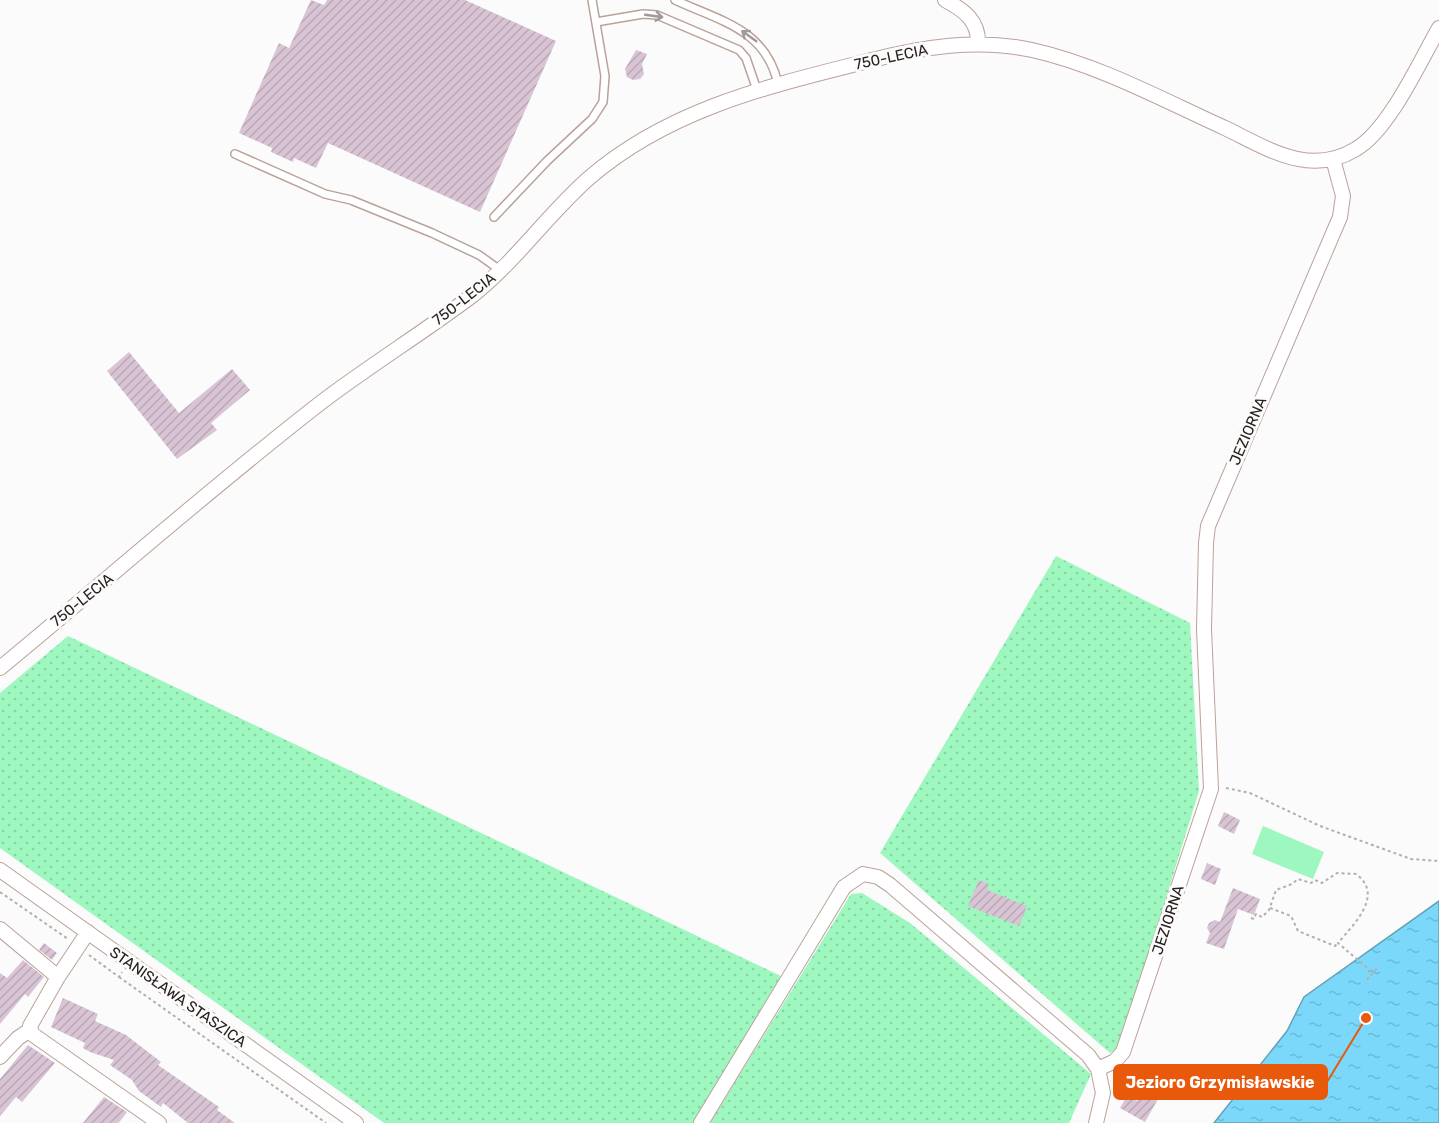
<svg xmlns="http://www.w3.org/2000/svg" width="1439" height="1123" font-family="Rubik,sans-serif">
<style>
.green{fill:#9ef7be}
.garden{fill:url(#garden-dots)}
.water{fill:url(#water-ripples);stroke:#63a1b8;stroke-width:1.5}
.building{fill:url(#building-hatch)}
.lines{fill:none;stroke-linecap:round;stroke-linejoin:round}
.lane-casing{stroke:#baa299;stroke-width:10}
.street-casing{stroke:#baa299;stroke-width:16}
.path{stroke:#b2afae;stroke-width:2;stroke-dasharray:3 3;stroke-linecap:butt}
.lane{stroke:#fff;stroke-width:7}
.street{stroke:#fff;stroke-width:14}
.oneway{stroke:#9f9b9a}
.labels{text-anchor:middle;stroke-width:6;stroke-linejoin:round;paint-order:stroke}
.street-label{font-size:15px;fill:#2a211e;stroke:#fbfbfb}
.leader{fill:none;stroke:#e8590c;stroke-width:2}
.callout-dot{fill:#e8590c;stroke:#fbfbfb;stroke-width:2}
.callout{fill:#e8590c;stroke:#e8590c;stroke-width:2}
.callout-label{font-size:16px;text-anchor:middle;font-weight:bold;fill:#fff}
</style>
<defs>
<pattern id="garden-dots" width="8" height="8" patternUnits="userSpaceOnUse" patternTransform="scale(1.5)"><rect width="8" height="8" fill="#9ef7be"/><path d="M2 2h.1M6 6h.1" fill="none" stroke="#88d3a3" stroke-width="1.8" stroke-linecap="round"/></pattern>
<pattern id="water-ripples" width="26" height="14" patternUnits="userSpaceOnUse" patternTransform="scale(1.5)"><rect width="26" height="14" fill="#7bd8fa"/><path d="M2 4q2-2 4 0t4 0M15 11q2-2 4 0t4 0" fill="none" stroke="#6ab9d6"/></pattern>
<pattern id="building-hatch" width="6" height="6" patternUnits="userSpaceOnUse" patternTransform="scale(1.5)"><rect width="6" height="6" fill="#d8c4d4"/><path d="M-1 1l2-2M0 6l6-6M5 7l2-2" fill="none" stroke="#baa8b6"/></pattern>
</defs>
<rect width="100%" height="100%" fill="#fbfbfb"/>
<path class="green" d="M1263,826l61,26 -11,27 -61,-25z"/>
<path class="garden" d="M1056,556l134,67 9,168 -79,256 -10,6 -230,-200z
M68,636l713,340 -88,147h-309l-384,-275v-155z
M862,893l48,30 181,151 -22,49h-359l141,-229z"/>
<path class="water" d="M1439,901v222h-225l73,-92 17,-34z"/>
<path class="building" d="M311,0l13,5 3,-5h138l91,41 -76,171 -152,-69 -12,25 -22,-10 -1,4 -22,-10 1,-4 -33,-15 40,-90 10,5z
M636,50l11,4 -5,10 2,10 -4,5 -7,1 -6,-3 -2,-8z
M129,352l50,61 53,-44 18,21 -39,33 6,7 -40,29 -70,-88z
M1224,812l16,8 -6,14 -16,-8z
M1207,863l14,6 -6,16 -14,-6z
M979,880l10,4 -2,6 40,16 -8,20 -51,-20z
M1233,888l27,11 -6,16 -16,-6 -14,40 -18,-6 4,-10 -3,-5 2,-5 6,-3 5,2z
M44,943l13,10 -5,7 -13,-10z
M23,960l21,17 -16,20 -3,-3 -25,30v-51l7,5z
M63,998l35,16 -3,7 31,14 35,27 -3,3 61,42 -2,3 18,13h-47l-25,-20 -2,4 -22,-16 -7,-11 -22,-15 4,-5 -24,-8 -7,-4 2,-5 -34,-16z
M28,1045l27,18 -33,39 -6,-5 -16,19v-37z
M1154,1069l16,9 -25,44 -25,-14 7,-12 10,5z
M104,1097l23,15 -6,8 -3,3h-35z"/>
<g class="lines">
<defs>
<path id="lane" d="M675,0c45,21 91,29 103,84
M596,22l47,-8 14,1 82,35 7,8 11,32
M235,154l90,40 26,6 81,33 47,22 21,15
M494,217l53,-56 45,-42 11,-17 2,-26 -13,-76"/>
<path id="street" d="M945,0c19,10 34,21 33,44
M0,668c108,-89 213,-182 323,-267 49,-37 101,-69 150,-106 43,-34 75,-81 116,-117 80,-69 180,-92 279,-117 54,-14 109,-23 164,-11 67,15 131,50 193,78 23,11 48,26 73,31 20,4 40,1 58,-10 33,-19 64,-88 83,-121
M0,870l356,253
M0,929l58,48 30,-45
M58,977l-28,49 2,8 127,89
M0,1057l18,-19 12,-8
M701,1123l143,-236 19,-13 15,3 12,8 198,170 10,14
M1096,1123l7,-30 -5,-24 17,-8 8,-9 88,-263 -7,-160 2,-86 2,-17 132,-309 3,-21 -10,-37"/>
</defs>
<use href="#lane" class="lane-casing"/>
<use href="#street" class="street-casing"/>
<path class="path" d="M1226,788l24,5 70,33 91,33 28,2
M0,892l68,47
M1270,908l21,8 7,15 37,15 3,-3
M1251,918l3,1 2,-5 6,3 7,-7 7,-20 16,-6 6,-5 13,4 4,-3 7,3 15,-10 19,1c29,21 -3,51 -18,69l35,30
M89,955l30,22 3,-5
M119,977l207,146
M1367,980l12,-14"/>
<use href="#lane" class="lane"/>
<use href="#street" class="street"/>
</g>
<defs><path id="oneway-shaft" d="M-6 0H5M1.5-3L5.5 0L1.5 3" fill="none" stroke-width="1.6" stroke-linecap="round" stroke-linejoin="round" transform="scale(1.5)"/></defs>
<g class="oneway">
<use href="#oneway-shaft" transform="translate(654 16) rotate(8)"/>
<use href="#oneway-shaft" transform="translate(749 36) rotate(-144)"/>
</g>
<g class="labels">
<g class="street-label">
<text transform="translate(891 57) rotate(-12)" y="5">750-LECIA</text>
<text transform="translate(464 299) rotate(-38)" y="5">750-LECIA</text>
<text transform="translate(1248 431) rotate(-67)" y="5">JEZIORNA</text>
<text transform="translate(82 600) rotate(-39)" y="5">750-LECIA</text>
<text transform="translate(1168 920) rotate(-72)" y="5">JEZIORNA</text>
<text transform="translate(178 997) rotate(35)" y="5">STANISŁAWA STASZICA</text>
</g>
</g>
<path class="leader" d="M1366 1018L1327 1082"/>
<circle class="callout-dot" cx="1366" cy="1018" r="6"/>
<rect class="callout" x="1114" y="1065" width="213" height="34" rx="6"/>
<g class="callout-label">
<text x="1220" y="1088">Jezioro Grzymisławskie</text>
</g>
</svg>
